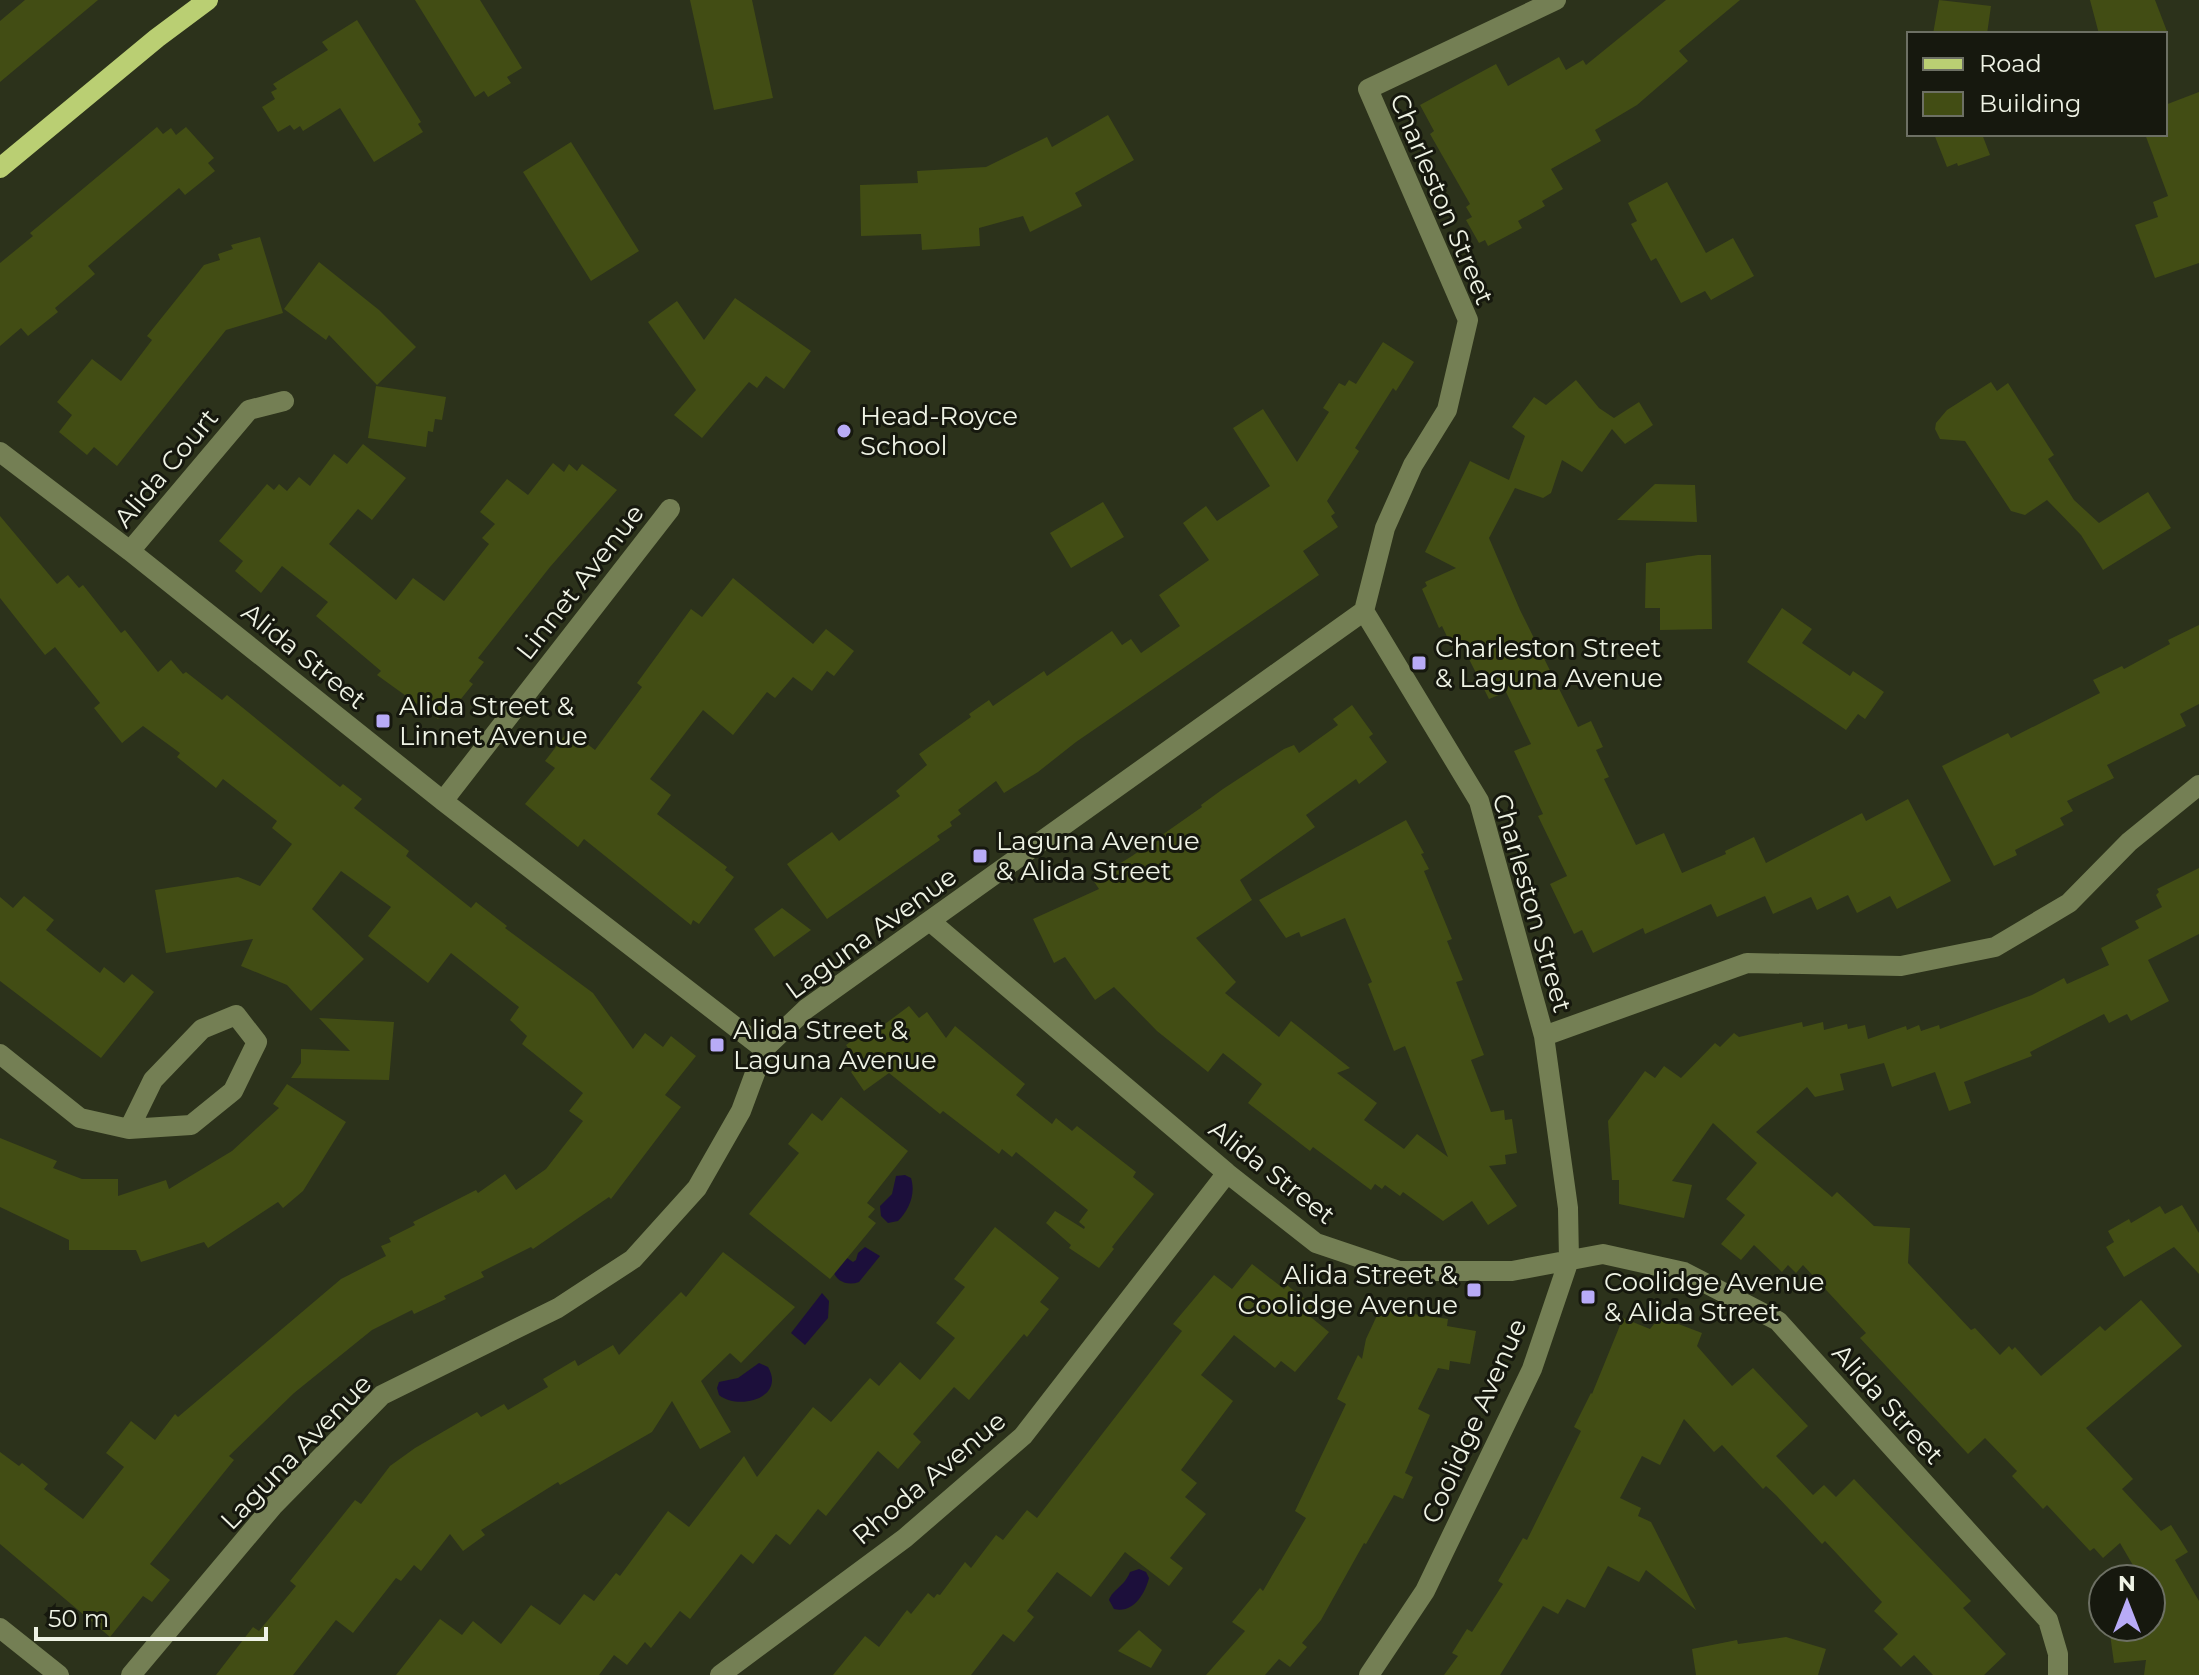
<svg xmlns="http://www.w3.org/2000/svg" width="2199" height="1675" font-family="Montserrat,sans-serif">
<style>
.water{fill:#1c0f3b}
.building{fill:#424d14}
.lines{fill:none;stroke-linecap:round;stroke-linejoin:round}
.minor{stroke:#747f54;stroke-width:20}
.major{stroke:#bacf73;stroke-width:20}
.poi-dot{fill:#b8abf7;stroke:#16180e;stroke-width:3}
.labels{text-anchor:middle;stroke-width:6;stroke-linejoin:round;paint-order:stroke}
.street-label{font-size:26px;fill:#eff3e5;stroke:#16180e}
.poi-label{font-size:26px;fill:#eff3e5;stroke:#16180e;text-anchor:start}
</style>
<rect width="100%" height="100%" fill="#2c321b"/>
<path class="water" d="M905,1175l6,3c5,16 -2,32 -13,43l-10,2 -7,-7 -1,-10 12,-12 4,-18z
M865,1247l15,9 -21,26c-11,4 -23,0 -26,-12l14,-12 6,4 3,-2 2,-7z
M822,1293l7,8 -1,17 -23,27 -14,-12z
M759,1363l9,4c18,31 -29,44 -49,28l-2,-7 2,-6 19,-4z
M1139,1569l7,3 3,6c-4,16 -16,36 -35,31l-5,-9c4,-11 15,-13 21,-28z"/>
<path class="building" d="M25,0h73l-98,82v-61z
M415,0h65l42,68 -15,9 4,6 -23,14 -4,-6 -9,6z
M690,0h62l21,98 -59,12z
M1666,0h74l-61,51 9,10 -51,44 -42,25 6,11 -50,28 12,20 -21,12 3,5 -27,15 4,7 -34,18 -3,-6 -6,3 -13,-23 6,-3 -6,-10 4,-3 -40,-70 4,-3 -14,-26 76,-41 12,22 51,-29 7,13 17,-10 3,5z
M1939,0l52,6 -4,28h-54z
M2090,0h65l13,34h-69z
M357,20l64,102 -3,2 5,8 -49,30 -34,-54 -37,23 -3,-5 -6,4 -4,-5 -12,7 -16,-25 13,-8 -4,-7 6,-3 -4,-5 55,-34 -6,-8z
M2199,92v171l-44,15 -20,-53 23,-8 -5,-15 15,-6 -23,-62h20v-29z
M1108,115l26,45 -59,33 7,13 -52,26 -7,-16 -44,12 1,18 -58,4 -1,-16 -60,2 -1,-51 58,-2 -1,-12 69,-4 61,-30 5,10z
M157,127l6,7 8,-6 5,7 10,-8 28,31 -6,5 7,8 -30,24 -6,-7 -91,78 7,8 -40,34 3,4 -30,24 -7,-8 -21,18v-83l33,-27 -3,-3z
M1934,134h48l8,21 -32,11 -1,-3 -10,4z
M571,142l68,109 -48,30 -68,-109z
M1667,182l39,71 27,-15 21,38 -43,24 -6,-9 -24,12 -25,-45 -5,3 -20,-37 6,-3 -9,-18z
M260,237l23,76 -57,17 -109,136 -23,-19 -7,8 -28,-23 13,-17 -15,-13 35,-43 29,22 31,-41 -5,-4 57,-71 16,-5 -2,-6 15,-5 -2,-4z
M319,262l60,48 37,37 -39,38 -48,-50 -3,5 -42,-31z
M735,298l76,53 -27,38 -18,-13 -9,12 -8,-6 -47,56 -28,-23 22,-25 -48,-68 29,-21 27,39z
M1383,342l31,20 -18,29 -3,-3 -38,60 4,3 -32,50 8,12 -4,3 7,11 -35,24 16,24 -243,167 -38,30 -34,21 -8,-12 -38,29 3,4 -11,8 2,4 -15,10 3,4 -113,79 -40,-55 45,-32 7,9 61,-45 -4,-5 31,-26 -8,-11 52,-37 -2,-3 20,-14 4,6 51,-35 3,5 65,-45 10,14 9,-6 10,14 39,-27 -21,-31 50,-35 -26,-37 23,-17 11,15 53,-35 -37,-58 30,-19 34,53 32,-50 -6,-4 16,-25 6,3 4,-6 7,4z
M1576,380l23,28 15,10 25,-16 14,23 -28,19 -13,-15 -30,43 -20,-12 -11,33 -8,5 -28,-10 -26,50 31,72 58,117 13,-6 12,26 -7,3 13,27 -5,2 32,66 28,-12 18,40 44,-19 -1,-3 29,-14 12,26 96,-50 4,8 42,-22 43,82 -54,28 -7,-13 -33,17 -9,-18 -31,15 -6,-13 -38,17 -8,-18 -48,21 -6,-13 -66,30 -2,-6 -50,25 -11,-23 -8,4 -24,-50 17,-8 -29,-60 5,-2 -29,-63 17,-7 -25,-52 -17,7 -29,-58 -9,4 -9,-19 -3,2 -17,-39 5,-3 -2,-4 31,-14 -31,-16 45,-91 39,19 16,-44 -13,-9 22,-30 12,8z
M1991,382l6,9 11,-8 46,72 -6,4 26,41 25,23 49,-31 23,36 -68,42 -22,-35 -34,-35 -22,15 -14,-4 -46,-70 -25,-2 -5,-10 1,-6 11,-13z
M376,386l70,11 -4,23 -7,-1 -2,13 -5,-1 -2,16 -58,-9z
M363,444l43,34 -34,42 -14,-11 -29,35 67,56 17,-22 31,23 45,-57 -7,-6 13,-14 -15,-12 27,-33 21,16 25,-32 11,9 5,-8 8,7 5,-7 35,26 -67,77 -72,91 6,4 -15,19 4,3 -21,26 -4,-4 -10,13 -61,-44 4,-4 -65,-55 12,-14 -46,-36 -21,27 -26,-22 8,-10 -24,-20 48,-57 7,6 5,-6 8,7 12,-14 11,9 24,-32 13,10z
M1655,484l40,1 2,37 -80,-2z
M1103,502l21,35 -53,31 -21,-35z
M0,516l57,68 11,-9 11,13 4,-3 38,48 4,-3 33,42 13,-12 12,14 3,-2 36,28 5,-5 113,92 3,-3 19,15 -8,9 55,43 -3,5 65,52 5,-6 31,24 -2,2 88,65 40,56 12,-16 18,14 8,-11 25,20 -31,39 16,12 -70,92 -2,-2 -76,52 -2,-2 -50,25 3,5 -40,19 2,3 -32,15 -2,-4 -40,20 -78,63 -65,63 5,4 -84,104 20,16 -18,22 -9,-6 -33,41 -110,-93v-92l19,14 3,-3 26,21 -4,5 39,30 41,-52 -18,-14 25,-32 24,19 20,-26 3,3 163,-138 45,-23 -5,-10 10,-4 -2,-4 26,-13 -2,-3 63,-32 2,3 27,-19 11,16 30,-21 37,-48 -14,-10 14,-18 -61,-49 5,-8 -17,-16 9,-13 -68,-54 -23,30 -60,-47 23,-29 -50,-36 -29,38 52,50 -53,52 -24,-26 -46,-19 12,-27 -87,14 -11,-63 83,-13 22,9 32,-42 -20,-16 5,-7 -54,-42 -7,9 -39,-31 3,-4 -37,-27 -21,17 -28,-35 6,-5 -45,-56 -10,8 -45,-57z
M1698,555h13l1,74 -52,1v-22h-15l1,-45z
M733,578l80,66 13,-15 28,22 -20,25 -7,-5 -15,20 -19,-14 -18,21 -8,-6 -34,43 -30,-25 -53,69 21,16 -14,19 70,53 -2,3 9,7 -35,47 -6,-4 -2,5 -107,-86 -6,8 -53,-43 30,-36 -10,-7 24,-31 26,20 47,-63 -5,-4 54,-74 11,8z
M1782,608l30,21 -10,14 48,33 3,-5 31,21 -19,27 -7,-5 -12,16 -99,-68z
M2199,625v79l-19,10 6,12 -79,39 7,13 -47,23 6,10 -13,7 4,7 -49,25 2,5 -23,11 -52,-100 66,-33 3,5 89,-45 -7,-13 29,-14 2,3 46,-25 -2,-4z
M1352,705l21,29 -4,3 18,25 -28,22 -3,-5 -50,36 9,12 -75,53 12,20 -56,38 40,44 -11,11 54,44 12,-16 59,47 -13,5 40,30 -13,17 40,29 13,-15 31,23 -43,-111 -11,5 -26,-67 4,-2 -27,-64 -44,19 -2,-5 -13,6 -27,-38 147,-80 18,33 -3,1 8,15 -5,2 28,68 -5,2 16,39 -7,2 28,73 -13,5 20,52 13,-2 1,10 7,-1 5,34 -12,2 1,9 -17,2 28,40 -29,19 -16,-24 -29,20 -40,-29 -3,4 -15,-11 -3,4 -7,-5 -4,6 -58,-43 -3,4 -62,-48 14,-19 -39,-31 -15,19 -51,-41 -43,-44 -19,13 -30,-43 -11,6 -21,-44 66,-30 -6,-9 39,-24 70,-49 -1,-2 22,-16 61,-40 10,-4 5,8 39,-28 -5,-6z
M2199,868v66l-51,26 21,41 -38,20 -4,-7 -18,9 -5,-9 -74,38 2,4 -68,26 7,21 -22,8 -14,-39 -43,15 -8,-24 -44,11 4,16 -29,7 -8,-10 -51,45 76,65 5,-5 37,34 36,2 -2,35 63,67 4,-2 25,27 9,-9 3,4 3,-3 26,29 59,-50 5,5 36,-31 41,46 -96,82 47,51 -11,10 39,42 10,-6 17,27 -13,8 24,41v74h-55l2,-15 -32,3 -5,-36h42v-48h-10l-21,-36 -17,15 -9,-10 -4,3 -43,-46 -4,4 -31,-33 5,-5 -32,-33 -17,16 -108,-116 6,-5 -63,-68 -7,8 -8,-8 -6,7 -28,-27 -13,15 -20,-16 24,-29 -19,-16 31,-36 -44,-40 -41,58 20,4 -8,33 -65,-14v-24h-7l-4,-59 37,-50 10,7 9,-12 17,12 34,-35 5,4 14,-14 5,4 63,-15 1,5 20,-5 1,8 23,-6 1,5 17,-4 3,14 38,-13 1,4 12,-5 2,6 18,-6 1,4 92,-34 32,-17 3,6 42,-19 -8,-17 38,-20 -4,-7 27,-14 -6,-12 3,-3 -2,-3z
M24,896l30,24 -8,10 54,43 4,-6 20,16 8,-9 22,18 -53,66 -101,-77v-84l13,11z
M782,908l29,22 -37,27 -20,-28z
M909,1006l10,12 8,-6 19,26 9,-12 70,58 -9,11 36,29 4,-6 16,13 5,-5 59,46 -3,5 21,17 -42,53 2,2 -15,19 -30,-20 2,-3 -25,-22 9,-12 29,18 1,-2 -6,-5 9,-12 -72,-58 -4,5 -10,-8 -3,5 -56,-43 -3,3 -51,-41 -25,18 -13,-19 9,-7 -14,-20 31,-23 4,5z
M319,1018l75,4 -5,58 -98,-2 10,-15v-14l49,2z
M287,1084l59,38 -43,69 -20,17 -5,-6 -70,46 -4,-6 -63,20 -5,-12h-67v-10l-69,-33v-69l57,23 -4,7 29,11h36v17l48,-16 3,9 63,-38 47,-43 -6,-4z
M841,1097l67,54 -41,52 8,6 -7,8 8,6 -46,56 -81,-65 50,-61 -11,-9 24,-31 10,8z
M2182,1205l17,28v41l-25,-27 -50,30 -18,-30 8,-5 -6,-11 21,-12 2,4 29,-17 5,8z
M995,1227l64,51 -19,24 9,7 -22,28 -3,-3 -55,66 -15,-13 -41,47 8,8 -23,27 -20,-18 -52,65 -8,-7 -28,36 -14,-11 -23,30 -12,-10 -51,65 -10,-8 -29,37 -6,-6 -18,23 -13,-10 -15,20h-203l44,-56 22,16 11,-14 28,23 30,-39 29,20 24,-31 10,7 22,-28 4,3 48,-65 21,16 55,-71 13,21 56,-70 18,15 39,-44 9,8 21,-24 20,18 35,-42 -19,-15 29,-36 -11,-8z
M723,1252l72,55 -54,56 -11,-10 -29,28 30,51 -31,17 -28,-48 -20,31 -92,53 -2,-3 -77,48 4,5 -22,16 -13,-17 -29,37 -7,-6 -13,16 -5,-3 -43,55 -17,-13 -43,55h-77l37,-48 6,4 37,-45 -6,-5 65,-81 6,4 29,-38 25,-18 62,-36 4,5 23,-13 4,6 40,-23 -5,-8 32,-19 3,6 35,-21 6,10 62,-63 5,5z
M1252,1264l32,25 3,-4 26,21 -6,8 22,18 -34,40 -14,-11 -6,7 -41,-33 -33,40 32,26 -52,69 16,13 -12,14 21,17 -36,44 13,10 -14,18 -44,-34 -34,45 -34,-25 -30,39 7,6 -20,25 -11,-8 -32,41h-138l32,-39 14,11 28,-37 4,4 17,-21 6,5 3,-4 3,1 25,-33 6,6 25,-33 7,5 24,-30 10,8 145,-187 -9,-7 41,-49 18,14z
M1380,1309l68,10 -1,7 29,5 -6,33 -20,-3 -1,9 -11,-2 -20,41 12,6 -25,58 8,4 -10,22 -9,-4 -28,49 -2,-1 -43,77 -19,23 5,4 -17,20 -11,-8 -14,16h-59l39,-44 -13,-9 28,-34 3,3 43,-73 -11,-7 51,-107 -9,-5 21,-44 4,4 4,-20z
M1660,1317l42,16 -5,13 35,40 21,-18 55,58 -32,30 37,39 11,-10 12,12 18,-18 117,122 -8,7 43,46 -22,21h-51l-19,-20 -13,12 -18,-18 15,-15 -24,-23 8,-9 -57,-61 -3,3 -46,-49 -10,-9 -3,3 -41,-44 -8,7 -30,-33 -24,46 -18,-9 -22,42 21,10 -3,8 13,6 45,88 -50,-40 -7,12 -31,-16 -23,42 -18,-9 -9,15 -15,-8 -43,69h-56l14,-19 -6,-3 15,-24 5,3 31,-48 -5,-3 25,-43 4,2 54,-109 -7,-4 17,-34 1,1 31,-76 27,11z
M1139,1630l23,20 -11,18 -33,-17z
M1786,1637l40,12 -8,26h-122l-4,-26 45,-9 1,4z"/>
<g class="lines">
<path class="minor" d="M0,452l130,99 313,250 321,248
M130,551l119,-141 35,-9
M443,801l227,-292
M931,922l296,251 89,70 83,28h113l91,-17 81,18 94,49 270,299 10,34v21
M1544,1036l203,-73 154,3 94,-19 74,-44 60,-61 70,-57
M0,1054l80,64 49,11 62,-4 42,-34 24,-49 -21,-27 -34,14 -49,51 -24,49
M0,1628l59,47
M131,1675l142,-169 109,-111 176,-87 75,-49 64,-71 44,-77 23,-62 42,-40 558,-398
M720,1675l185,-137 118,-102 204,-263
M1369,1675l56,-84 107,-222 37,-109 -1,-52 -24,-172 -65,-235 -115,-190 21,-83 28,-63 34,-55 21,-90 -100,-231 188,-89"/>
<path class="major" d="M0,168l157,-130 51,-38"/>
</g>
<g class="poi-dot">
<circle cx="844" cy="431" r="8"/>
<rect x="1411" y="655" width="16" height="16" rx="4"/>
<rect x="375" y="713" width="16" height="16" rx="4"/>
<rect x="972" y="848" width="16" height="16" rx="4"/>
<rect x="709" y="1037" width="16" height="16" rx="4"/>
<rect x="1466" y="1282" width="16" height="16" rx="4"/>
<rect x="1580" y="1289" width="16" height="16" rx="4"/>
</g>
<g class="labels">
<g class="street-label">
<text transform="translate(1442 199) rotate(67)" y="9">Charleston Street</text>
<text transform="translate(166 468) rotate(-50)" y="9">Alida Court</text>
<text transform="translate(580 582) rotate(-52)" y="9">Linnet Avenue</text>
<text transform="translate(304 656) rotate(39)" y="9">Alida Street</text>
<text transform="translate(1532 903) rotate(74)" y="9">Charleston Street</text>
<text transform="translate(871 933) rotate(-36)" y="9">Laguna Avenue</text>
<text transform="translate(1272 1172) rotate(38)" y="9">Alida Street</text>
<text transform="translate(1888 1404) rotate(48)" y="9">Alida Street</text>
<text transform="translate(1474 1421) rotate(-66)" y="9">Coolidge Avenue</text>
<text transform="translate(296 1452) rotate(-46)" y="9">Laguna Avenue</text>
<text transform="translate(929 1478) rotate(-40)" y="9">Rhoda Avenue</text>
</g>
<g class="poi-label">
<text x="860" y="425">Head-Royce<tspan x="860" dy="30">School</tspan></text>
<text x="1435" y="657">Charleston Street<tspan x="1435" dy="30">&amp; Laguna Avenue</tspan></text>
<text x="399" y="715">Alida Street &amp;<tspan x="399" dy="30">Linnet Avenue</tspan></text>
<text x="996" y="850">Laguna Avenue<tspan x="996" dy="30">&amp; Alida Street</tspan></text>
<text x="733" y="1039">Alida Street &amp;<tspan x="733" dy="30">Laguna Avenue</tspan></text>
<text x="1458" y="1284" text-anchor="end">Alida Street &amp;<tspan x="1458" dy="30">Coolidge Avenue</tspan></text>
<text x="1604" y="1291">Coolidge Avenue<tspan x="1604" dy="30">&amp; Alida Street</tspan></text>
</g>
</g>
<rect x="1907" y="32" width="260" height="104" fill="#16180e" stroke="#6d7064" stroke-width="2"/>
<rect x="1923" y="58" width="40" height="12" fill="#bacf73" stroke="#6d7064" stroke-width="2"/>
<text x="1979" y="72" font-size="24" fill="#eff3e5">Road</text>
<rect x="1923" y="92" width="40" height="24" fill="#424d14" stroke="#6d7064" stroke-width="2"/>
<text x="1979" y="112" font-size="24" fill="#eff3e5">Building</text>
<g transform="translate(2127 1603)"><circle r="38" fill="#16180e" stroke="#6d7064" stroke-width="2"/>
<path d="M0-6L14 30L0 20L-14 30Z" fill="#b8abf7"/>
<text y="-12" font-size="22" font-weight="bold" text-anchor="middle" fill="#eff3e5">N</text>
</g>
<path d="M36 1627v12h230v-12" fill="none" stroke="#eff3e5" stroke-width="4"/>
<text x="48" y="1627" font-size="24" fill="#eff3e5" stroke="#16180e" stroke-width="6" paint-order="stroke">50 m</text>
</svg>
